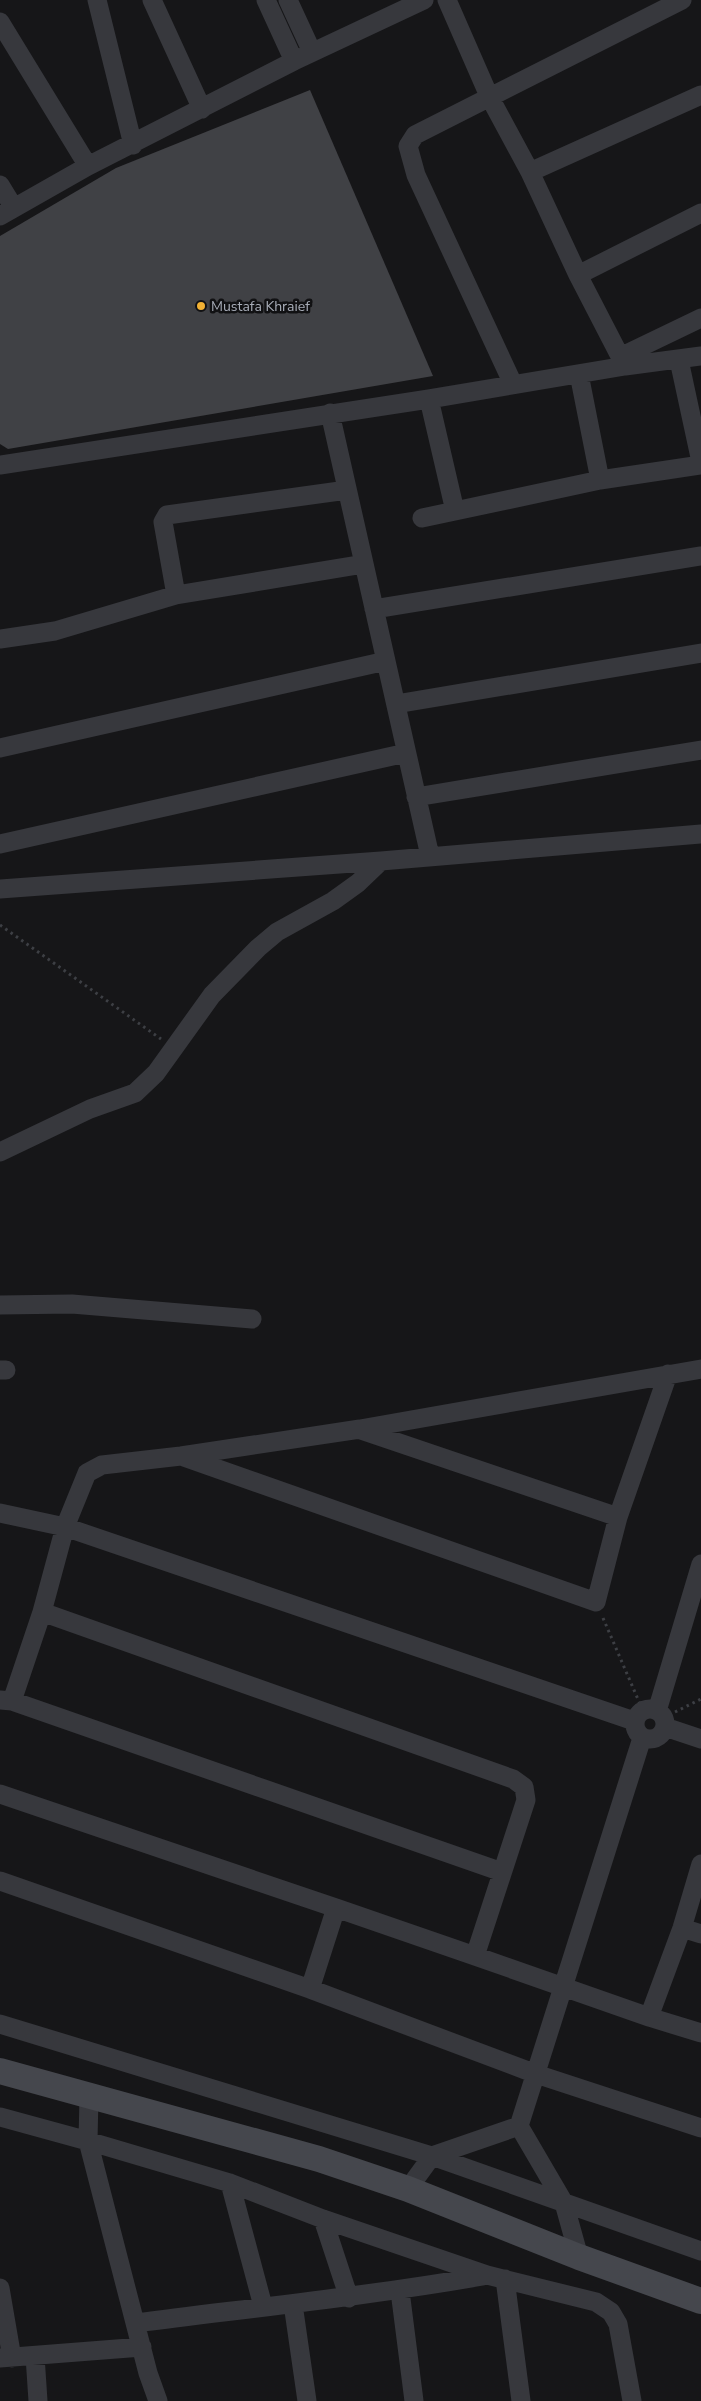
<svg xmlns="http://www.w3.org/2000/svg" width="701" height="2401" font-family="'Nunito Sans',sans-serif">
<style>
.building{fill:#404145}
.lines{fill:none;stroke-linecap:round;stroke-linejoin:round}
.path{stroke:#3d3f44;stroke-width:3;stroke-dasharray:2.5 4;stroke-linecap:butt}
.street{stroke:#37383d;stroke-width:19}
.secondary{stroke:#45474d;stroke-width:26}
.poi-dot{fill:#f2b134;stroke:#111113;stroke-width:2}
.labels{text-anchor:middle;stroke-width:5;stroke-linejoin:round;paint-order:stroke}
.poi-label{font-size:14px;fill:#a8adb8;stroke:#111113;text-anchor:start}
</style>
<rect width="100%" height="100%" fill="#161618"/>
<path class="building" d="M310,90l123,286 -425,73 -8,-5v-208l116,-68z"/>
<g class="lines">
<path class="path" d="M0,925l161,114
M603,1618l37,86
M675,1712l26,-13"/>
<path class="street" d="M97,0l36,145
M152,0l50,109
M266,0l28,61
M288,0l24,52
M447,0l42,96 41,76 48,103 47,91
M0,22l88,144
M530,172l171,-77
M0,185l14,23
M0,216l88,-50 206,-105 130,-61
M578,275l123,-62
M620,357l81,-39
M679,360l22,102
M579,374l21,106
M513,384l-97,-209 -8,-29 7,-11 267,-135
M429,399l26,112 145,-31 101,-15
M330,413l100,443
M0,465l429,-66 196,-33 76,-10
M422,518l33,-7
M176,595l-13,-73 4,-7 180,-25
M374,609l327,-53
M0,639l55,-8 121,-36 188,-31
M396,704l305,-51
M0,748l386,-87
M416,797l285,-47
M0,844l406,-91
M0,889l381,-28 320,-27
M0,1152l90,-43 45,-16 21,-20 56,-78 46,-47 19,-16 56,-31 25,-18 23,-22
M0,1305l72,-1 180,15
M0,1370h6
M361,1430l257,87
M184,1457l412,145 22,-85 50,-143
M0,1513l65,14 22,-54 15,-8 79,-9 179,-27 341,-60
M42,1612l23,-85 569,194
M0,1700l12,1 30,-89 471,167 11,8 2,13 -51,156 174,61
M12,1701l490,171
M635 1724a15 15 0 1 1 30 0a15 15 0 1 1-30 0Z
M657,1711l44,-147
M665,1727l36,12
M0,1794l336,114 -26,81 -310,-108
M701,1864l-19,64 -33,89 52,16
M336,1908l139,48
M682,1928l19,6
M310,1989l226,85 165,54
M0,2024l432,132 269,95
M0,2117l88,24 1,-45
M88,2141l142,42 93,36 164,56 109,27 15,10 7,12 14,77
M88,2141l60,232 10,28
M230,2183l33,123
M408,2189l24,-33 87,-30
M323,2219l26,79
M579,2257l-15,-54 -45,-77 123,-388
M505,2279l16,122
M0,2288l12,70
M400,2291l14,110
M293,2304l14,97
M136,2323c116,-15 232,-27 347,-47
M35,2356l3,45
M0,2358l142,-11"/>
<path class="secondary" d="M0,2071l319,88 89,30 171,68 122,44"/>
</g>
<circle class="poi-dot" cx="201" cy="306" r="5"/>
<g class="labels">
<g class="poi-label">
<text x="211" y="311">Mustafa Khraief</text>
</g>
</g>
</svg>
